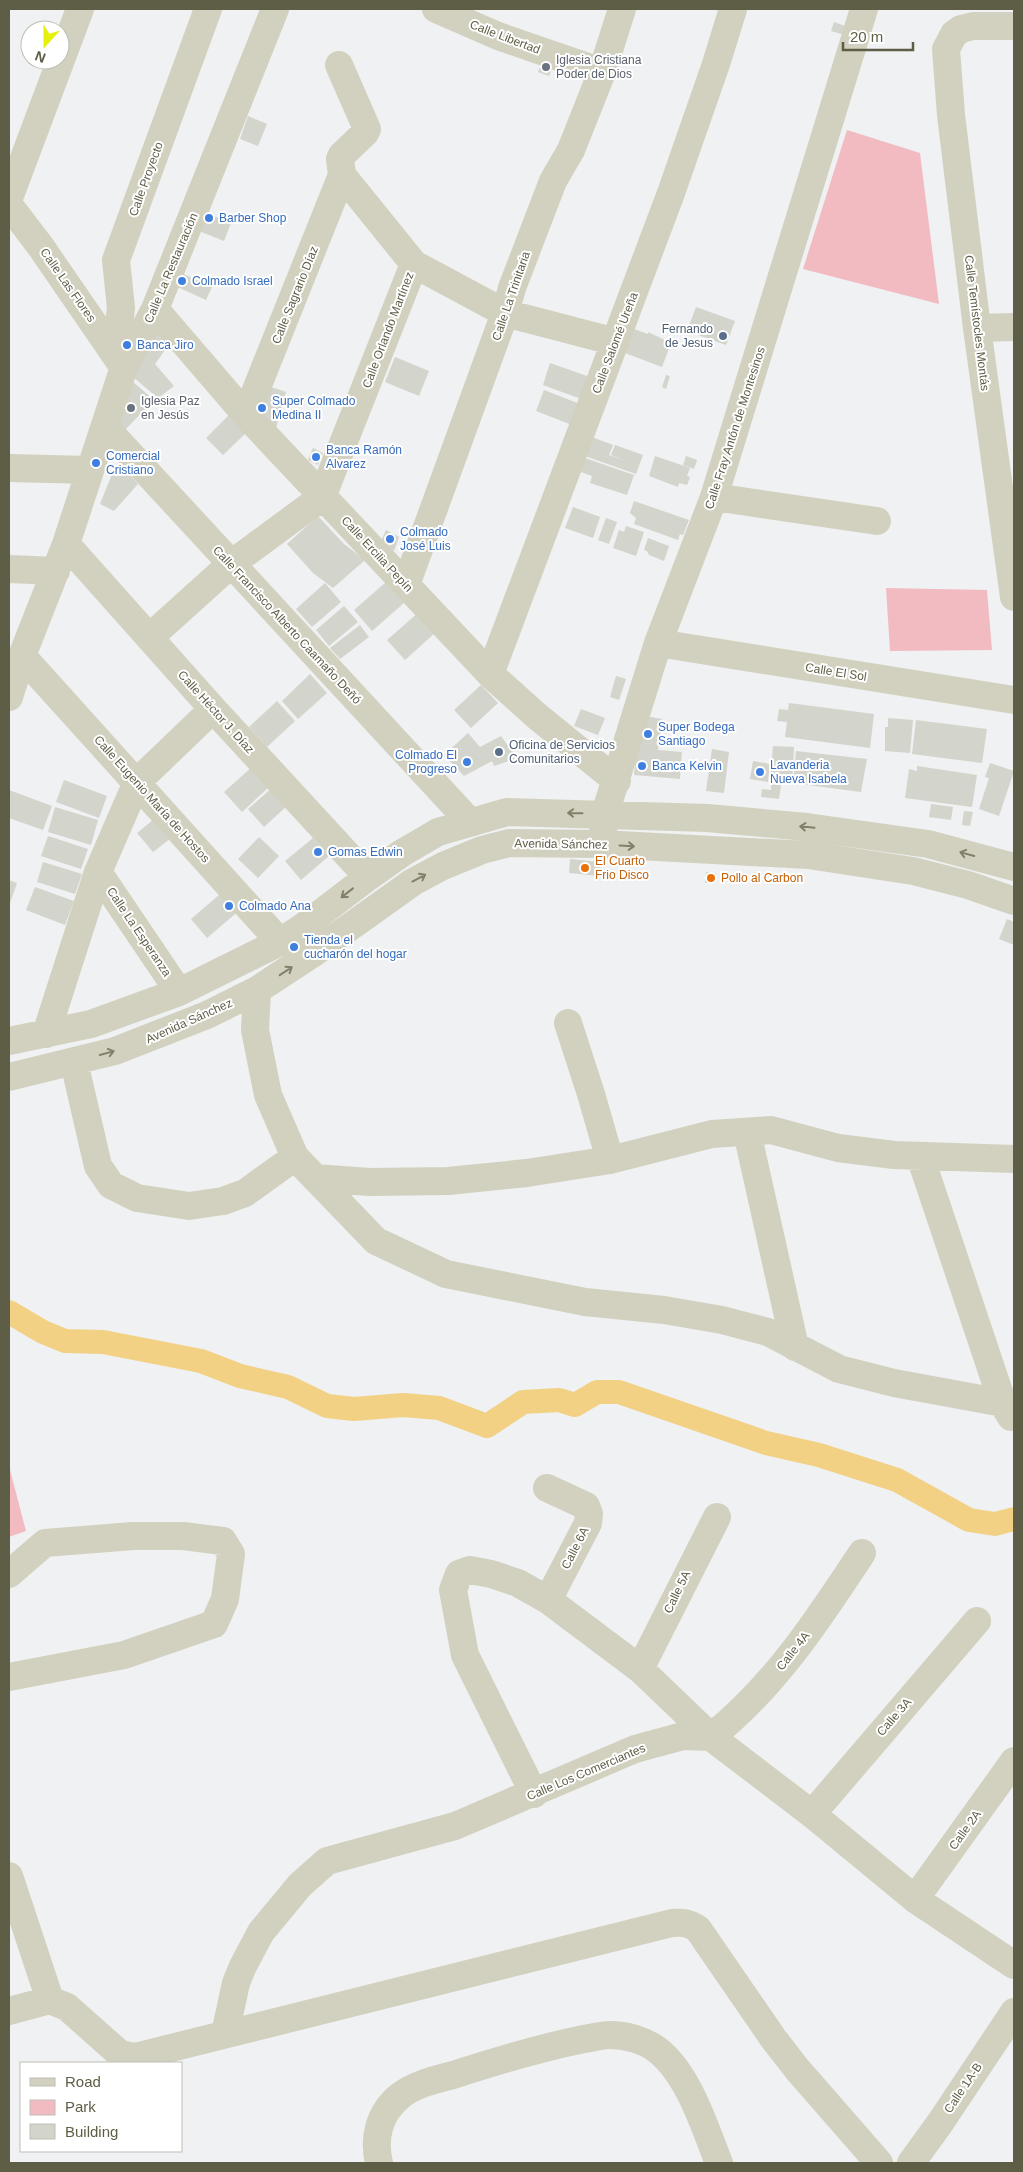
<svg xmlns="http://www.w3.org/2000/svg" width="1023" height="2172" font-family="Arial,sans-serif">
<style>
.green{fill:#f2bbc2}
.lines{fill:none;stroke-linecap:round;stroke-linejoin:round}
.canal{stroke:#f2d185;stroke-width:24}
.building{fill:#d3d4cb}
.minor{stroke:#d2d1bf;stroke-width:28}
.oneway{stroke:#81806a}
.worship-dot{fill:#6b7280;stroke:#fff;stroke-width:2}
.shop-dot{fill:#3f7fe0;stroke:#fff;stroke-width:2}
.service-dot{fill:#5c6f8a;stroke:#fff;stroke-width:2}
.food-dot{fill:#e8710a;stroke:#fff;stroke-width:2}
.labels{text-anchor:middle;stroke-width:4;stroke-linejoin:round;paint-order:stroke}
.street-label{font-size:12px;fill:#5e5d46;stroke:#fff}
.worship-label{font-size:12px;fill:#5b616d;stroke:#fff;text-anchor:start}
.shop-label{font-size:12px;fill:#366cbe;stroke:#fff;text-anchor:start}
.service-label{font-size:12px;fill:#4e5e75;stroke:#fff;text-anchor:end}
.food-label{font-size:12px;fill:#c56008;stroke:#fff;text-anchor:start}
</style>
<rect width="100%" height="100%" fill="#eff1f2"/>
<path class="green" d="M847,130l73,23 19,151 -136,-35z
M886,588l101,2 5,60 -102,1z
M9,1466l17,65 -17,6z"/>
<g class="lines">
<path class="canal" d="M9,1312l34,20 22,9 38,1 98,19 39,15 48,11 39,19 27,3 49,-4 36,3 48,18 36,-24 36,-2 16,5 22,-13h22l147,51 53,12 78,25 72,40 26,4 19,-5"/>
</g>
<path class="building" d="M834,22l14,5 -3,8 -14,-4z
M543,59l11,4 -5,13 -11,-4z
M248,116l19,8 -9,22 -18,-7z
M206,213l25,10 -7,18 -25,-10z
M179,272l33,15 -6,13 -33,-15z
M696,307l39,14 -9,24 -39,-14z
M634,329l14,5v-2l23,11 -9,24 -37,-14z
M161,332l9,11 -15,21 19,22 -16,12 -25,-21 19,-43z
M395,357l34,14 -10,25 -34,-14z
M550,363l40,14 -9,22 -38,-14z
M666,375l4,1 -4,13 -4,-2z
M132,381l22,19 -29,30 -8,-8z
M262,384l24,8 -10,36 -18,-15z
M544,390l36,14 -8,21 -36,-14z
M229,415l17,18 -23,22 -17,-17z
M592,437l21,8 -4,10 17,6 -15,-6 4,-10 28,10 -7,19 -51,-18z
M313,448l10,5 -5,12 -10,-5z
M655,456l35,12 -3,8 3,1 -3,8 -8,-2 -1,4 -29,-11z
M686,456l11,4 -3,9 -11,-4z
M582,457l52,18 -7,20 -37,-12 2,-7 -14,-5z
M118,466l5,1 15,17 -24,27 -14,-7 14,-35z
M634,501l55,19 -6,15 -3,-1 -2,6 -44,-16 2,-6 -6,-5z
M573,507l27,10 -7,21 -28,-10z
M318,516l26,28 21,16 -32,28 -20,-15 -26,-29z
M606,518l11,4 -8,22 -11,-4z
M626,526l18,6 -8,24 -23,-8 6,-18 5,2z
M386,530l13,7 -5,14 -13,-10z
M648,538l21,8 -5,15 -15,-6 -2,-4 -3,-1z
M386,582l18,21 -32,28 -18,-21z
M325,583l16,19 -29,25 -16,-18z
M344,606l14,16 -29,24 -13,-16z
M419,612l17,20 -31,28 -18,-20z
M360,625l9,12 -29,22 -10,-11z
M310,674l17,19 -29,26 -16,-18z
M616,676l10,3 -7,21 -9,-3z
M481,685l17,18 -27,25 -17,-18z
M277,701l18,20 -28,26 -18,-20z
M789,703l85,11 -4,34 -85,-11 2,-15 -10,-1 2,-12 9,1z
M581,709l24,9 -7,17 -24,-9z
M640,715l22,4 -4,31 24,2 -2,27 -46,-4z
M888,718l25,2 -3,33 -25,-2v-24h3z
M916,720l71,9 -5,34 -70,-9z
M468,733l12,14 21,-11 16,22 -23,8 -2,-5 -28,15 -20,-21z
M773,746l21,1 -2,36 -22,-2z
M712,749l17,3 -5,41 -18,-2z
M796,751l71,8 -6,33 -68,-9z
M753,761l17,3 -2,18 -18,-3z
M990,763l24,8 -15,45 -20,-7 10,-31 -4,-1z
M917,766l60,9 -5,32 -67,-9 4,-29 8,2z
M252,767l18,19 -28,26 -18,-20z
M64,780l43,16 -8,22 -43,-16z
M771,784l10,1 -2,14 -18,-2 1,-8 9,1z
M272,788l16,17 -24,22 -16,-18z
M9,790l43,16 -9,24 -34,-12z
M931,804l22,3 -2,13 -22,-3z
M55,807l43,13 -7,25 -43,-13z
M964,811l9,1 -3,14 -8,-1z
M159,815l16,20 -22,17 -16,-19z
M48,836l40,13 -7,20 -40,-13z
M259,837l20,19 -21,22 -20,-19z
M313,838l16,18 -28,24 -16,-19z
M570,859l31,3 -2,14 -30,-3z
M43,862l39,12 -7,20 -38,-12z
M706,872l10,1 -1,10h-10z
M9,880l8,3 -8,23z
M35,887l39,14 -9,24 -39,-15z
M226,889l16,19 -35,30 -16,-19z
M1007,919l7,3v23l-15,-6z"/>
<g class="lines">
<path class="minor" d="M436,9l62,27 104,36
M1014,26h-41l-12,3 -7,5 -8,15 5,66 26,213 37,269
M339,65l28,64 -2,4 -23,22 -2,4 2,16 72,89 91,49 111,29
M9,198l71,-189
M9,205l32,42 79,115
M155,309l91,106 244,259 48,43 79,64
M977,328l37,-1
M115,355l6,-47 -5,-48 92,-251
M246,415l96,-240
M105,427l365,395
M9,468l81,2
M714,497l163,24
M66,544l147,165 155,168
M9,569l47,2
M406,585l99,-272 7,-25 41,-107 18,-31 31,-78 20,-63
M150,637l81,-73 91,-67 92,-233
M658,643l356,57
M22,656l258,286
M490,674l181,-481 45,-129 17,-55
M9,697l13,-41 44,-112 58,-177 31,-58 120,-300
M603,830l2,-16 53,-171 56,-146 150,-488
M98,872l81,120
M257,990l-2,40 13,65 27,62 81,84 70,33 139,28 79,8 58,10 46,12 71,37 55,14 120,22
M568,1023l23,71 19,66
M46,1034l52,-162 39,-90 76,-73
M9,1041l82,-17 88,-32 101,-50 20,-13 68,-52 34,-24 36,-21 69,-20 200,6 100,9 121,17 86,23
M74,1062l24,104 13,19 26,13 52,8 34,-5 22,-8 50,-36
M9,1077l106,-26 92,-36 50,-25 55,-36 101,-72 30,-16 39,-16 27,-7 92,1 207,11 105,16 55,14 46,16
M747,1132l48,215
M920,1156l83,248 8,13
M315,1178l55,4 78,-1 79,-8 83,-13 102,-26 59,-4 67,18 56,7 120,4
M547,1488l39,18 3,8 -1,9 -40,77
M9,1574l36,-31 88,-7h50l40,5 8,13 -6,45 -11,25 -90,31 -115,22
M640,1669l77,-152
M711,1737c63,-50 107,-117 151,-184
M534,1794l-69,-139 -12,-65 6,-16 11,-4 21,4 27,9 30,17 92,69 71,68 101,77 103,85 99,66
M812,1814l165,-193
M9,1876l41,124
M915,1899l99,-138
M9,2011l41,-11 17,7 53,47 15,3 537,-134c11,-1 17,0 26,6l75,109 24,31 82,94
M225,2034l11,-51 7,-17 18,-34 39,-47 27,-24 128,-35 180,-77 48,-13 28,1
M379,2163c-6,-25 0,-50 21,-67 15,-12 35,-16 53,-21 43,-14 86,-27 131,-36 8,-1 17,-4 26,-4 15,0 34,5 46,14 32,23 49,79 63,114
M911,2163l29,-40 74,-111"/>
</g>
<defs><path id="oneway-shaft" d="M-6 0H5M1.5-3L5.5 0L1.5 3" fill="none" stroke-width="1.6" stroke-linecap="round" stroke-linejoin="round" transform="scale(1.25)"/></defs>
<g class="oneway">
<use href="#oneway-shaft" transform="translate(575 813) rotate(-179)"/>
<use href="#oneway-shaft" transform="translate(807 827) rotate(-174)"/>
<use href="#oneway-shaft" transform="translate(627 846) rotate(3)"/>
<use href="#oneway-shaft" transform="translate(967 854) rotate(-165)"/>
<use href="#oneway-shaft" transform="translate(419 878) rotate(-28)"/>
<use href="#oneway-shaft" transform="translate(347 893) rotate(142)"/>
<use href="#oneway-shaft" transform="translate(286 971) rotate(-33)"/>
<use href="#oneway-shaft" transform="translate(107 1053) rotate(-15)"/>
</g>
<g class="worship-dot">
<circle cx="546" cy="67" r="5"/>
<circle cx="131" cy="408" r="5"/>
</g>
<g class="shop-dot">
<circle cx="209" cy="218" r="5"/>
<circle cx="182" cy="281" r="5"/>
<circle cx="127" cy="345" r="5"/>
<circle cx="262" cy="408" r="5"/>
<circle cx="316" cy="457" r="5"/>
<circle cx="96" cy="463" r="5"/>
<circle cx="390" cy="539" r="5"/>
<circle cx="648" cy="734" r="5"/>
<circle cx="467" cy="762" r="5"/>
<circle cx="642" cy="766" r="5"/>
<circle cx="760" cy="772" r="5"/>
<circle cx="318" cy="852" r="5"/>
<circle cx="229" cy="906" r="5"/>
<circle cx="294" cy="947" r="5"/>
</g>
<g class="service-dot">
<circle cx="723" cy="336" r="5"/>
<circle cx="499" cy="752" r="5"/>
</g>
<g class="food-dot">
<circle cx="585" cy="868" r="5"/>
<circle cx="711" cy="878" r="5"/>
</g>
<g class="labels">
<g class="street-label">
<text transform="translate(505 37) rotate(21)" y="4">Calle Libertad</text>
<text transform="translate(146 179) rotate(-70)" y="4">Calle Proyecto</text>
<text transform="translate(171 268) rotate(-67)" y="4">Calle La Restauración</text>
<text transform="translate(68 285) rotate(55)" y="4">Calle Las Flores</text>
<text transform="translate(295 295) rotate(-68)" y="4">Calle Sagrario Díaz</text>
<text transform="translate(511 296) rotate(-71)" y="4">Calle La Trinitaria</text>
<text transform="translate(977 323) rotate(83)" y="4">Calle Temístocles Montás</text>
<text transform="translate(388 330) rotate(-69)" y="4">Calle Orlando Martínez</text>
<text transform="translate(615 343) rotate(-69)" y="4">Calle Salomé Ureña</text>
<text transform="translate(735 428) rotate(-72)" y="4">Calle Fray Antón de Montesinos</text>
<text transform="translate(377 554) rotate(47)" y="4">Calle Ercilia Pepín</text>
<text transform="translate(287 625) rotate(47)" y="4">Calle Francisco Alberto Caamaño Deñó</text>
<text transform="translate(836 672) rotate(9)" y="4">Calle El Sol</text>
<text transform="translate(216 712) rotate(48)" y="4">Calle Héctor J. Díaz</text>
<text transform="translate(152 799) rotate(48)" y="4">Calle Eugenio María de Hostos</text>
<text transform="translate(561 844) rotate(1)" y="4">Avenida Sánchez</text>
<text transform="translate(139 932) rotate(56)" y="4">Calle La Esperanza</text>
<text transform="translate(189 1021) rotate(-24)" y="4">Avenida Sánchez</text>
<text transform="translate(575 1548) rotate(-63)" y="4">Calle 6A</text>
<text transform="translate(677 1592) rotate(-64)" y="4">Calle 5A</text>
<text transform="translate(793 1651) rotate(-52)" y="4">Calle 4A</text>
<text transform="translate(894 1717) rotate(-49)" y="4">Calle 3A</text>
<text transform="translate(586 1772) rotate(-23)" y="4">Calle Los Comerciantes</text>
<text transform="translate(965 1830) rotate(-54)" y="4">Calle 2A</text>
<text transform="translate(963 2088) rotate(-56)" y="4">Calle 1A-B</text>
</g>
<g class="worship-label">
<text x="556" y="64">Iglesia Cristiana<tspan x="556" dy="14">Poder de Dios</tspan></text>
<text x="141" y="405">Iglesia Paz<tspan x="141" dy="14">en Jesús</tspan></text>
</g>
<g class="shop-label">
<text x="219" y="222">Barber Shop</text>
<text x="192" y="285">Colmado Israel</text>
<text x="137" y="349">Banca Jiro</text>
<text x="272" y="405">Super Colmado<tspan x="272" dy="14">Medina II</tspan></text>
<text x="326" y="454">Banca Ramón<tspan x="326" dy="14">Alvarez</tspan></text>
<text x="106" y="460">Comercial<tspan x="106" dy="14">Cristiano</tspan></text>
<text x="400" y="536">Colmado<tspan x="400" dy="14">José Luis</tspan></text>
<text x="658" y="731">Super Bodega<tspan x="658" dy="14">Santiago</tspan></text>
<text x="457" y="759" text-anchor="end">Colmado El<tspan x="457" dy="14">Progreso</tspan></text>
<text x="770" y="769">Lavanderia<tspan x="770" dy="14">Nueva Isabela</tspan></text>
<text x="652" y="770">Banca Kelvin</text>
<text x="328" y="856">Gomas Edwin</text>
<text x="239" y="910">Colmado Ana</text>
<text x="304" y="944">Tienda el<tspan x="304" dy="14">cucharón del hogar</tspan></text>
</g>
<g class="service-label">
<text x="713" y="333">Fernando<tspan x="713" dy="14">de Jesus</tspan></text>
<text x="509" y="749" text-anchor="start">Oficina de Servicios<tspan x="509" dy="14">Comunitarios</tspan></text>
</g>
<g class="food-label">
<text x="595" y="865">El Cuarto<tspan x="595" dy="14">Frio Disco</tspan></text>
<text x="721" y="882">Pollo al Carbon</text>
</g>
</g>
<rect width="1023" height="2172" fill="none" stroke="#5e5d46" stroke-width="20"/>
<rect x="20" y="2062" width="162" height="90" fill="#ffffff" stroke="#bfbeb5"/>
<rect x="30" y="2078" width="25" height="8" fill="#d2d1bf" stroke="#bfbeb5"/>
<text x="65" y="2087" font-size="15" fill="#5e5d46">Road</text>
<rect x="30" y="2100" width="25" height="15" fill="#f2bbc2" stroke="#bfbeb5"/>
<text x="65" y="2112" font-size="15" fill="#5e5d46">Park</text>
<rect x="30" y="2124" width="25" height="15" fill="#d3d4cb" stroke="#bfbeb5"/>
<text x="65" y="2137" font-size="15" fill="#5e5d46">Building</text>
<g transform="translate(45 45) rotate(201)"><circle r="24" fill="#ffffff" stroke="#bfbeb5"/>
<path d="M0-4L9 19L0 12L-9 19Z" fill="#e5f00c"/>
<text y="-8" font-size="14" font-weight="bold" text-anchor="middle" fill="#5e5d46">N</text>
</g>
<path d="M843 42v8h70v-8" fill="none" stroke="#5e5d46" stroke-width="2.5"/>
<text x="850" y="42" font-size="15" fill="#5e5d46" stroke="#ffffff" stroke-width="4" paint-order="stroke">20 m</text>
</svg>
